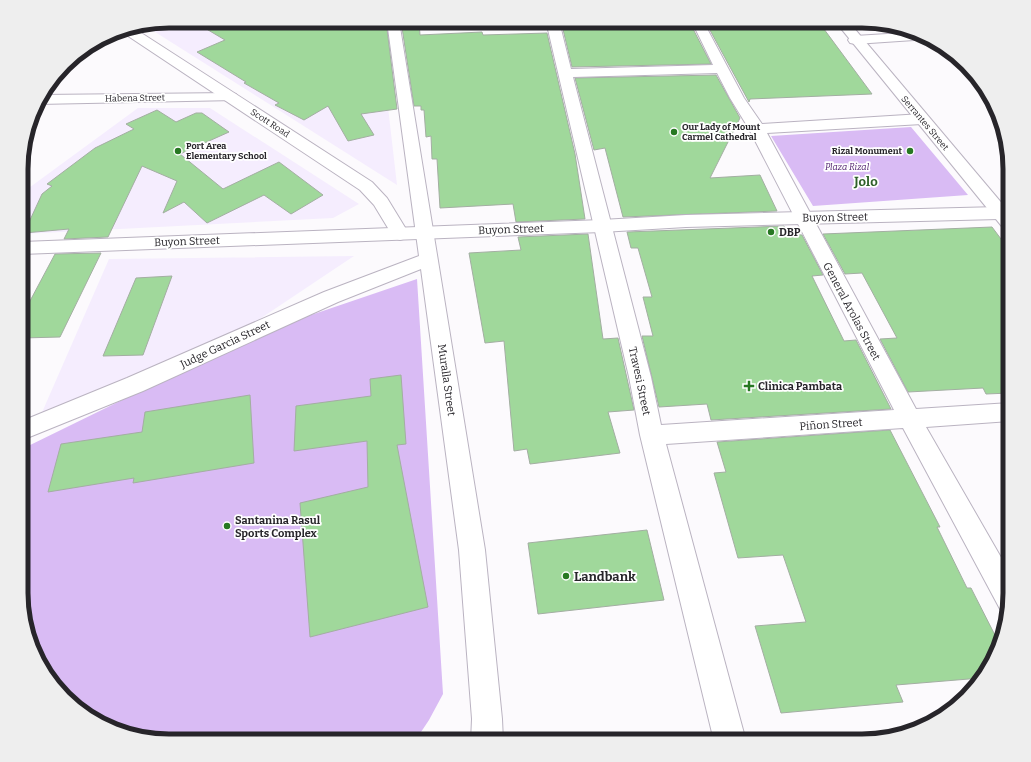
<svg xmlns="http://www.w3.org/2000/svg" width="1031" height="762" font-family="Bitter,serif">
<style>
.built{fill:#f5edfe}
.green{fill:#d9bbf4}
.building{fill:#a0d89b;stroke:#a3aea2}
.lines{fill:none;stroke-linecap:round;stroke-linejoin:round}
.minor-casing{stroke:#bab3c1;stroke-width:2}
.tertiary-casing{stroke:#bab3c1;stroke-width:2}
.secondary-casing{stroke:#bab3c1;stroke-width:2}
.primary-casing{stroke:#bab3c1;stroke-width:2}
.minor{fill:#fff;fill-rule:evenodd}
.tertiary{fill:#fff;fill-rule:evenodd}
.secondary{fill:#fff;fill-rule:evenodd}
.primary{fill:#fff;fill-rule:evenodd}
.poi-dot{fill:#277822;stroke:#fff;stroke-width:1.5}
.labels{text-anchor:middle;stroke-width:3.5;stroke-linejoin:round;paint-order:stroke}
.far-street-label{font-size:9px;fill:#27252a;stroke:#fff}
.far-poi-label{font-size:9px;font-weight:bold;fill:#27252a;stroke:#fff;text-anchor:start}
.far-park-label{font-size:9px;font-style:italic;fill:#50216f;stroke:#fff}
.street-label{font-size:11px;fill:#27252a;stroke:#fff}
.poi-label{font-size:11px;font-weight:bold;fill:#27252a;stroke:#fff;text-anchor:start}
.far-district-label{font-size:13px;font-weight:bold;fill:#2e602a;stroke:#fff}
.near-poi-label{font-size:13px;font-weight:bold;fill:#27252a;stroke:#fff;text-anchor:start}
.rim{fill:none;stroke:#27252a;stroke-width:5}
</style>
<rect width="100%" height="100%" fill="#fcfafd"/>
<path class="built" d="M169,21h209l19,164 -253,-160z
M138,108h72l149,96 -26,14 -311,16v-41z
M354,256l-102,68 -212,93 69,-158z"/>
<path class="green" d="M911,127l57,68 -155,11 -42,-70z
M417,279l26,415 -14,26 -14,21h-255l-47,-11 -41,-26 -36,-45 -15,-56 1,-154 239,-117z"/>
<path class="building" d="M193,21h193l11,88 -36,5 13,21 -26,6 -20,-35 -24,14 -29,-15 4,-2 -35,-20 2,-1 -49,-30 28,-12z
M401,21h18l1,14 62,-3 1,3 64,-2 28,121 10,65 -69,3 -3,-18 -73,4 -3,-49h-5l-1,-23 -5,1 -2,-27h-3v-4h-7z
M561,21h128l22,43 -139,3z
M705,21h113l54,73 -122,5 -1,3z
M716,75l24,43 -30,60 50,-3 17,36 -154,6 -18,-69 -11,2 -19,-72z
M157,110l19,12 20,-9h6l27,19 -49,22 43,35 56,-27 44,33 -32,19 -27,-19 -57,28 -23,-21 -21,11 14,-32 -35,-15 -34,71 -44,2 5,-10 -45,4 18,-39 10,-8 -5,-2 48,-36 39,-19 -8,-5z
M784,226l4,8 14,1 21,40 -11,1 32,65 12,-1 35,69 -180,11 -4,-16 -48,3 -17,-71h11l-10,-39h9l-14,-49h-7l-4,-16z
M992,227l18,24v142l-24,1 -3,-6 -75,4 -28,-53 17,-1 -35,-65 -17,1 -22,-40z
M588,234l15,105 15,-1 16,72 -26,2 12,41 -90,11 -3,-15 -13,2 -10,-110 -19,2 -16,-90 52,-3 -3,-13z
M101,253l-41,84 -38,1v-22l33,-62z
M172,276l-29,79 -40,1 33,-78z
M401,375l5,69 -9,1 31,162 -118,30 -10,-134 68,-16 -1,-46 -73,10 2,-45 75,-10 -1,-17z
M250,395l4,68 -121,20 1,-5 -86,14 13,-48 81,-12 3,-20z
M890,430l50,97h-3l30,61h4l29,57 -1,4 -18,29 -85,7 7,17 -122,11 -26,-87 51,-4 -23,-67 -45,3 -24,-85 12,-1 -9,-30z
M647,530l17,70 -126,14 -10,-71z"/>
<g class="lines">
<defs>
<path id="minor" d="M387,21h12l86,529 17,169 1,22h-32l1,-22 -13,-169 -38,-281 -83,33 -195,89 -121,49v-19l105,-43 197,-86 95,-36z
M546,21h13l12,48 142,-4 -18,-37 -5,-7h13l41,77 18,26 160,-10 5,2 3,3 -3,3 -5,2 -155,9 149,276 94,-6v18l-84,6 84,146v30l-3,9 -7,-3 -97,-181 -237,16 80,297h-32l-74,-306 -11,-58zM717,73l13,25 19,31 145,281 -233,15 -10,-48 -78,-300z
M919,32l10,7 -74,5 -5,-1 -2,-3 2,-3 5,-1z
M231,93l5,1 2,3 -2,3 -198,4 3,-9z"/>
<path id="tertiary" d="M132,27l240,155 15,16 22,36 -3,4 -6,2 -6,-2 -20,-33 -14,-15 -241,-160z"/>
<path id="secondary" d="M999,207l6,2 3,4 -3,4 -6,2 -313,8 -84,5 -580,22v-12l580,-22 84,-5z"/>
<path id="primary" d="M835,21h13l162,192v18l-6,-2z"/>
</defs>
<use href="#minor" class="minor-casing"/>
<use href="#tertiary" class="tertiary-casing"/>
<use href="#secondary" class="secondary-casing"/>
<use href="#primary" class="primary-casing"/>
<use href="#minor" class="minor"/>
<use href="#tertiary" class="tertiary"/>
<use href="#secondary" class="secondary"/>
<use href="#primary" class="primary"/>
</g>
<g class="poi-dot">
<circle cx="674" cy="132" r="4"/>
<circle cx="178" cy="151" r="4"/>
<circle cx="910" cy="151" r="4"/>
<circle cx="771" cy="232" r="4"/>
<path d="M747 380h4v4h4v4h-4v4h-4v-4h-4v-4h4z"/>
<circle cx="227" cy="526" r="4"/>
<circle cx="566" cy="576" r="4"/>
</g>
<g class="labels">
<g class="far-street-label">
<text transform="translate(135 98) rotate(-1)" y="3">Habena Street</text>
<text transform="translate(270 123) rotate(33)" y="3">Scott Road</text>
<text transform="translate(925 123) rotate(50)" y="3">Serrantes Street</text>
</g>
<g class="far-poi-label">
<text x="682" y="130">Our Lady of Mount<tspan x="682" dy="10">Carmel Cathedral</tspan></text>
<text x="186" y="149">Port Area<tspan x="186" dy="10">Elementary School</tspan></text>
<text x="902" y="154" text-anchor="end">Rizal Monument</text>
</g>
<g class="far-park-label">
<text x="847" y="170">Plaza Rizal</text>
</g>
<g class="street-label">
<text transform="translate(835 217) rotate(-1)" y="4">Buyon Street</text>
<text transform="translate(511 229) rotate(-2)" y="4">Buyon Street</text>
<text transform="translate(187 241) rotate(-2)" y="4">Buyon Street</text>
<text transform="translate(852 311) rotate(62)" y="4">General Arolas Street</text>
<text transform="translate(225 344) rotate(-25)" y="4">Judge Garcia Street</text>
<text transform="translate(447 380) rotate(82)" y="4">Muralla Street</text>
<text transform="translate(640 381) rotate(78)" y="4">Travesi Street</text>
<text transform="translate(831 424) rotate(-4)" y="4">Piñon Street</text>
</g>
<g class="poi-label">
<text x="779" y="236">DBP</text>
<text x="758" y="390">Clinica Pambata</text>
<text x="235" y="524">Santanina Rasul<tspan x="235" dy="13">Sports Complex</tspan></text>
</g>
<g class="far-district-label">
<text x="866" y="186">Jolo</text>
</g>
<g class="near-poi-label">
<text x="574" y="581">Landbank</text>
</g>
</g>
<path d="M0 0H1031V762H0ZM169 28H862A141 141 0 0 1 1003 169V593A141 141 0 0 1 862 734H169A141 141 0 0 1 28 593V169A141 141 0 0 1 169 28Z" fill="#eee" fill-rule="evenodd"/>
<path class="rim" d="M169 28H862A141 141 0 0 1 1003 169V593A141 141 0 0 1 862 734H169A141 141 0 0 1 28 593V169A141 141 0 0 1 169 28Z"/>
</svg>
